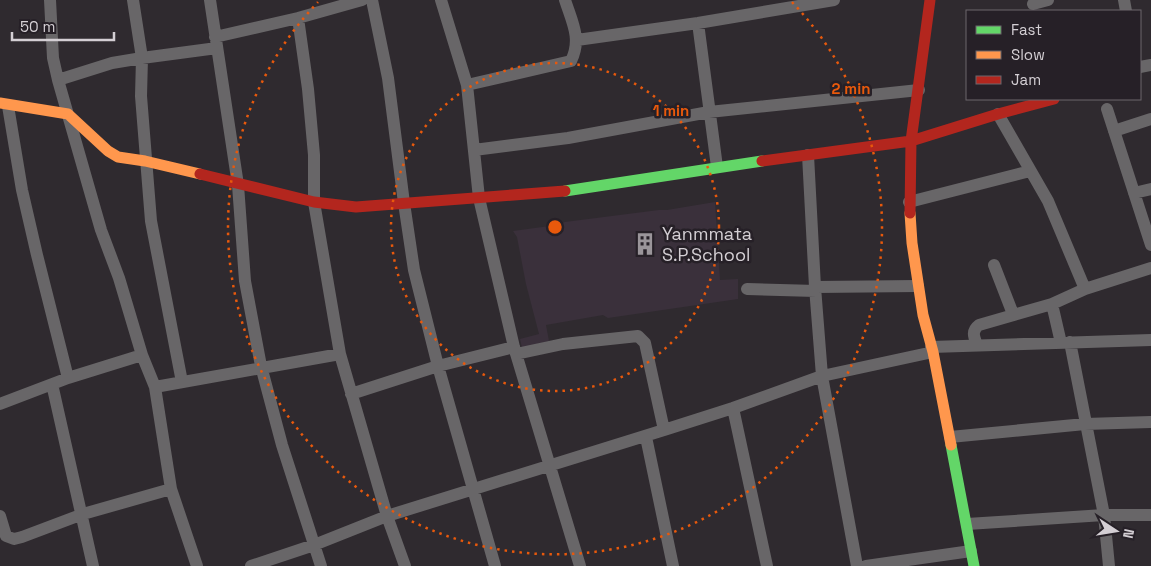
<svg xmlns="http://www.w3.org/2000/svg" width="1151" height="566" font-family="'Space Grotesk',sans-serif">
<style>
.built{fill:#3a303b}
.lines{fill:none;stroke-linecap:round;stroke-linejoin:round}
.street{stroke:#686668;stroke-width:12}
.fast{stroke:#63d668;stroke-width:11}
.slow{stroke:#ff974d;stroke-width:11}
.jam{stroke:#b3261e;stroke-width:11}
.ring{fill:none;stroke:#e8590c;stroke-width:2.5;stroke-dasharray:2.5 5}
.labels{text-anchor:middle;stroke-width:5;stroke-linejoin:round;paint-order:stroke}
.poi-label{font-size:18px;fill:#d4cfd4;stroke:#262027;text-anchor:start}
.centre{fill:#e8590c;stroke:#262027;stroke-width:2.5}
.ring-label{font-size:15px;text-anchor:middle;font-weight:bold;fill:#e8590c;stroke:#262027;stroke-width:5;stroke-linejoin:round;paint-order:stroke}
</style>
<rect width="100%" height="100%" fill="#2f2a2f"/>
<path class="built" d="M715,202l5,78 18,-1v20l-130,19 -5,-3 -57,10 3,16 -27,7 -2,-9 19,-5 -13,-50 -9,-47 -4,-6 44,-6 8,-3 94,-12h8z"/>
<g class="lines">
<path class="street" d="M50,0l3,58 5,22 43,150 18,48 23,77 13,32 16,102 26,77
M133,0l9,58 -1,38 10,125 31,161
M210,0l28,185 7,96 16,85 21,79 39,121
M372,0l16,78 16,125 10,67 24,96 57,200
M441,0l26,85 12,113 35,149 66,219
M1124,0l2,11
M1033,4l15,-4
M298,18l10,71 6,66v47l26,152 47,162 18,50
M698,23l19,144
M215,37l83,-19 64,-18
M577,40l121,-17 136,-23
M1140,67l11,-2
M58,80l54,-17 30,-5 75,-10
M467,85l104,-24c11,-22 1,-39 -6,-61
M8,106l14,84 15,65 31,123
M1107,109l44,136
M998,114l50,87 37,88
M1114,131l37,-12
M474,150l94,-12 141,-26 210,-22
M808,155l7,132
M1134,193l17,-4
M909,202l121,-31
M994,265l19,49
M747,289l69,2
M1052,304l9,39
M1070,342l34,173 5,51
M977,345c-3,-8 -6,-14 2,-20l73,-21 33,-15 66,-21
M931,347l220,-7
M516,354l47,-10 75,-8 7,7 19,87 69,-22 89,-32 -7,-89 103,-1
M52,384l41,182
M155,387l185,-33
M351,394l87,-28 76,-19
M0,404l68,-26 74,-23
M733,408l34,158
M646,437l27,129
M950,437l135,-13 66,-2
M0,516l6,20 8,3 8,-2 61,-23 88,-25
M967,524l137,-9h47
M251,566l63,-21 73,-29 277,-86
M857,566l-35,-190 111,-24
M866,566l105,-15"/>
<path class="fast" d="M565,191l197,-30
M951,445l23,121"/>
<path class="slow" d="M0,103l68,11 40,37 10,6 27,4 55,13
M910,213l2,30 11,72 10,37 18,93"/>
<path class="jam" d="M762,161l149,-20 87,-27 56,-15
M200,174l114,28 42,5 209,-16
M910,213l1,-72 19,-141"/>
</g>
<g class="ring">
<circle cx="555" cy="227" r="164"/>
<path d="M792 2A327 327 0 1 1 318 2"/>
</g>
<defs>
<symbol id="building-bare" viewBox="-9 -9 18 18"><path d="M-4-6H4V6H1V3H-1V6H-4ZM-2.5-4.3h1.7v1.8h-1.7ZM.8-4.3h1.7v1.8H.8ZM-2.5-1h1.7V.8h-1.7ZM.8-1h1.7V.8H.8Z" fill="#9a959a" stroke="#262027" stroke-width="2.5" paint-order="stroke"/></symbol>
</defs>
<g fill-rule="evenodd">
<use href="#building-bare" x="629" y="228" width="32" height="32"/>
</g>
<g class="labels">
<g class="poi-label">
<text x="662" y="240">Yanmmata<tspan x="662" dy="21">S.P.School</tspan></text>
</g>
</g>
<circle cx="555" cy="227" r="8" class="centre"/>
<g class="ring-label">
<text x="851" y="94">2 min</text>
<text x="671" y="116">1 min</text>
</g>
<rect x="966" y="10" width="175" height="90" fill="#262027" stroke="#6c666c"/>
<rect x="976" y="26" width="25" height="8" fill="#63d668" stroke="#6c666c"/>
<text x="1011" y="35" font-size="15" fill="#d4cfd4">Fast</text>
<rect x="976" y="51" width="25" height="8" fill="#ff974d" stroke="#6c666c"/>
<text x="1011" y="60" font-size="15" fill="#d4cfd4">Slow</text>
<rect x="976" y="76" width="25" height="8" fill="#b3261e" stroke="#6c666c"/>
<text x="1011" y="85" font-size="15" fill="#d4cfd4">Jam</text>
<g transform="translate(1116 531) rotate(102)" stroke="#262027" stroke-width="4" paint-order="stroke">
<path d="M0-4L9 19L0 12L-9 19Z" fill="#d4cfd4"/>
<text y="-8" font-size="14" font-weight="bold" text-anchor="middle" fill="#d4cfd4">N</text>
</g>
<path d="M12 32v8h102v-8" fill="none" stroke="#d4cfd4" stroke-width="2.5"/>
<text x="20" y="32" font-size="15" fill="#d4cfd4" stroke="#262027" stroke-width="4" paint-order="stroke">50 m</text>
</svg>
